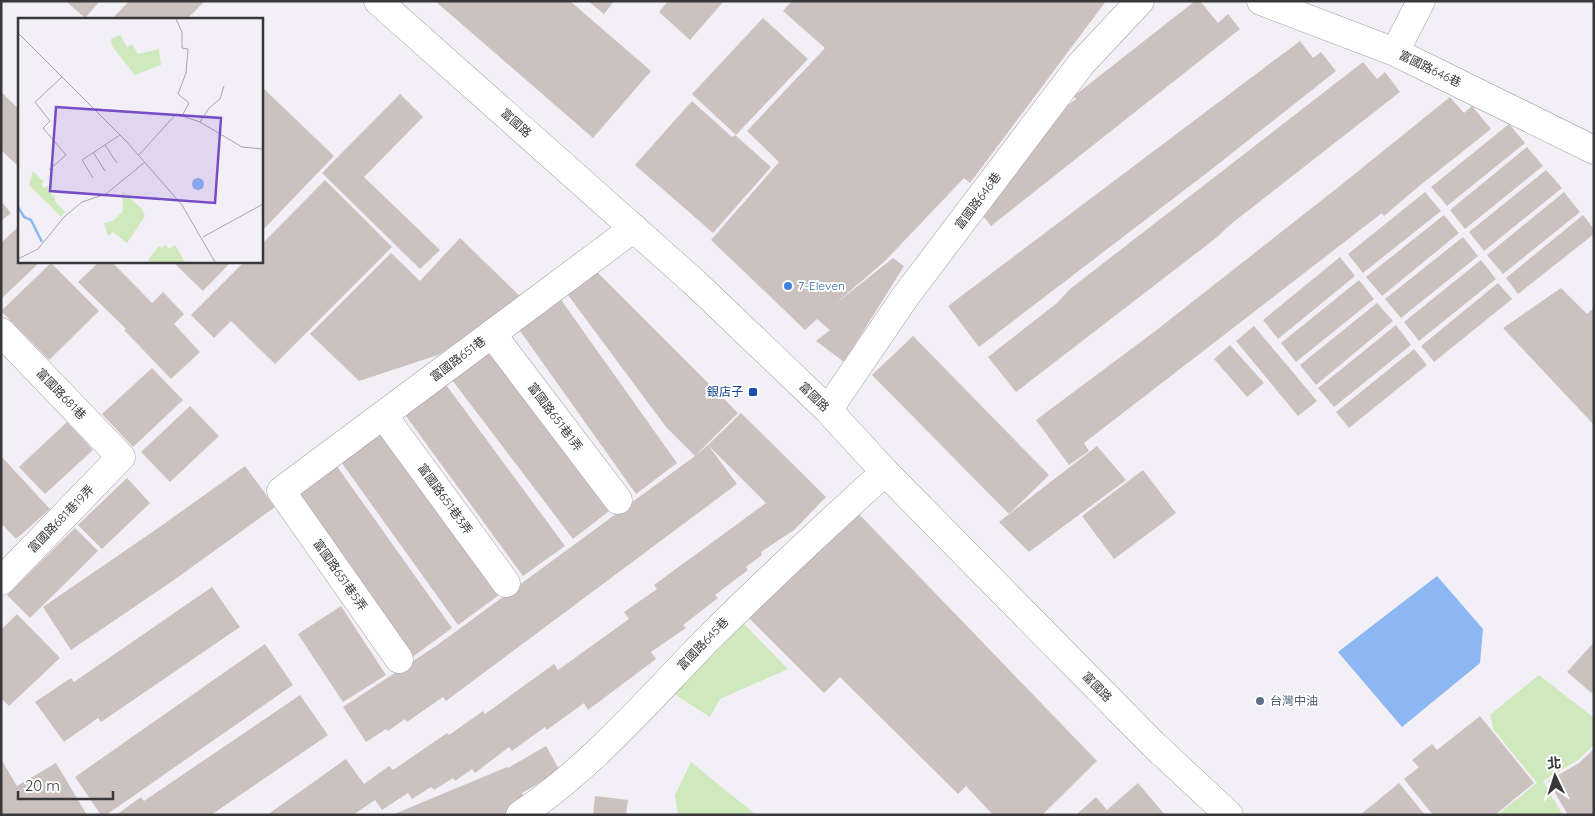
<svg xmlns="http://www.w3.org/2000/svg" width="1595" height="816" font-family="Quicksand,'Noto Sans TC',sans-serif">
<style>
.green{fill:#cfe8bc}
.water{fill:#8cb7f2}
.building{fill:#cbc2bf}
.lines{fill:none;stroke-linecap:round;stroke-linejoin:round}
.minor-casing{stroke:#a29fa6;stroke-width:29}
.minor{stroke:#fff;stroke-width:28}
.shop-dot{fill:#3f7fe0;stroke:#fefefe;stroke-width:2}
.transit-dot{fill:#1a4fb4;stroke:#fefefe;stroke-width:2}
.service-dot{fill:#5c6f8a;stroke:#fefefe;stroke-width:2}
.labels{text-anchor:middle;stroke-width:4;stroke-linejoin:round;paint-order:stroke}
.street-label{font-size:12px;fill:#38373a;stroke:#fefefe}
.shop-label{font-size:12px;fill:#366cbe;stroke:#fefefe;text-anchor:start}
.transit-label{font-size:12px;fill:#164399;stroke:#fefefe;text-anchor:end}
.service-label{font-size:12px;fill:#4e5e75;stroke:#fefefe;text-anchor:start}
.inset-river{fill:none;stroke:#8cb7f2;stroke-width:2.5}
.inset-road{fill:none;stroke:#a8a5ab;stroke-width:1}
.view{fill:#764dc6;fill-opacity:0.15;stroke:#764dc6;stroke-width:2.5}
.inset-edge{fill:none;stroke:#38373a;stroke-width:2.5}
</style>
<rect width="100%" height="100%" fill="#f3eff7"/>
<path class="green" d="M741,621l47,48 -68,30 -10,18 -39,-25z
M1539,675l55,43v27l-16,15 -35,21 20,34h-66l40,-32 -43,-53 -4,-15z
M691,762l65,53h-78l-3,-20z"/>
<path class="water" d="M1437,576l46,53 -3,34 -78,64 -64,-75z"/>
<path class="building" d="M66,1h34l-15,17z
M129,1h76l-18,18h-75z
M435,1h135l81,70 -58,67z
M588,1h26l-10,13z
M668,1h56l-34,39 -31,-28z
M792,1h314l-136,182 -6,-5 -79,83 -51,44 59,-47 11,8 -60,96 -28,-21 14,-11 -13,-11 -12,11 -94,-90 68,-78 -32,-31 78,-83 -42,-37z
M1195,1h5l18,22 10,-9 12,15 -249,197 -13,-16 68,-88 30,-23 -2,-3z
M763,18l45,41 -72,76 -44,-41z
M1300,41l13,17 8,-6 15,19 -124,98 -233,178 -31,-41z
M1363,62l14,17 8,-7 15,20 -169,132 -15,14 -200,154 -28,-35 69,-54 13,-14z
M261,86l73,70 -73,76z
M1,92l18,17v58l-18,-17z
M400,94l23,23 -59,60 76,73 -20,19 -98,-96z
M1450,97l14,16 8,-7 19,23 -73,58 -34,29 -2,-3 -298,230 5,8 -20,14 -33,-45 118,-88 182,-143z
M692,101l40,36 3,-2 36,32 -58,66 -78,-68z
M1509,124l16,19 -78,63 -16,-19z
M1527,147l16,19 -78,63 -15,-19z
M1546,170l16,18 -78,63 -15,-19z
M325,180l67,67 -117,117 -44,-43 -17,17 -23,-23 54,-54h16v-16z
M1425,192l16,19 -78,62 -15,-19z
M1564,192l16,20 -77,62 -16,-19z
M1,201l10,12 -10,8z
M1444,215l15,18 -77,63 -16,-19z
M1583,215l11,14v5l-76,60 -12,-16z
M19,226v35h22l-40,38v-56z
M1463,237l15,19 -77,62 -16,-19z
M460,238l64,62 -86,55 -79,26 -49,-47 81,-81 29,28z
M1340,257l15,19 -77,63 -15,-19z
M1481,260l15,19 -77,62 -15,-19z
M100,261h11l41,42 11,-11 21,22 -10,10 26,28 -29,27 -47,-49 2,-1 -48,-47z
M172,261h60l-29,30z
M51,263l48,48 -50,49 -48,-49z
M594,269l144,144 -43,43 13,-11 29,39 -291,217 -3,-4 -36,25 -2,-3 -17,12 -2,-2 -20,13 -23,-35 93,-61 259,-190 -29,-29 -98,-132z
M1359,280l15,19 -78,63 -15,-19z
M1498,283l14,16 -78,63 -13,-16z
M1561,288l26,26 7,-6v117l-91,-97z
M559,297l118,166 -41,31 -118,-166z
M1377,303l16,18 -77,64 -16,-20z
M1396,325l15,20 -77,62 -16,-19z
M1254,326l63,75 -19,15 -62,-75z
M913,336l136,139 -40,39 -137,-139z
M490,345l123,163 -40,31 -124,-163z
M1230,345l34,38 -17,14 -33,-38z
M1414,349l13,16 -78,63 -13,-16z
M152,368l31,32 -50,47 -31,-33z
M444,382l121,164 -42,30 -120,-164z
M190,406l29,30 -49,46 -29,-30z
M741,413l85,84 -32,33 -33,22 1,3 -16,12 2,3 -33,25 3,3 -35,27 3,3 -35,24 5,7 -68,51 -4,-7 -37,27 -2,-3 -33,24 -3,-4 -34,26 -3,-4 -17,12 -2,-3 -19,12 -3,-3 -19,12 -4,-6 -26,17 -7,-10 -22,15h-86l79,-56 18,25 25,-18 4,4 54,-37 2,2 34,-24 2,3 69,-50 4,6 71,-51 -5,-7 33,-23 -3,-4 112,-82 -58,-58z
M67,422l26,28 -48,44 -26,-27z
M381,429l118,166 -41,30 -119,-166z
M1097,446l29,34 -97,72 -30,-30z
M1,456l49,53 -34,30 -15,-16z
M334,462l118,166 -41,30 -119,-166z
M245,466l30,41 -101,73 -103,70 -28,-43 118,-81z
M1143,470l33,43 -62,46 -32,-43z
M127,478l23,25 -48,46 -24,-24z
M857,512l240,249 -55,54h-49l-27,-29 -8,8 -118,-117 -16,16 -76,-76z
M75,528l23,23 -68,67 -23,-23z
M212,587l28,40 -139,95 -3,-4 -34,24 -29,-40 36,-24 3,4z
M341,606l45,69 -43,27 -45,-68z
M17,614l43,44 -51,48 -8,-8v-68z
M1594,642v53l-27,-23z
M265,644l28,41 -187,130h-5l-26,-38z
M300,695l28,40 -117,80h-95l25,-18 3,4z
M1480,716l54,67 -39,32h-62l-29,-36 15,-12 -7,-7 20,-16 5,6z
M546,746l14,25 -38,22 4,8 -21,14h-113l115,-48 1,1z
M1594,749v66h-26l-20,-34 31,-18z
M1,759l16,27 39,-23 31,52h-85z
M1138,783l27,32h-89l20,-18 11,13z
M1399,783l26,32h-65z
M595,796l33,4 -2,15h-33z"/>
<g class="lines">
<defs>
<path id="minor" d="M378,1l316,281 134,128 57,62 268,272 76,71
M1261,1l134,51 199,98
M1395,52l26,-51
M1,332l120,125 -120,124
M492,334l126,166
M828,410l77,-113 176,-233 59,-63
M383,415l123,168
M399,659l-118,-168 353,-263
M520,815c69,-46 126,-112 183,-171 59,-59 120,-116 182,-172"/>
</defs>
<use href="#minor" class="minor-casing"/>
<use href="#minor" class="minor"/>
</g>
<circle class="shop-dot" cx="788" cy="286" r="5"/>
<rect class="transit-dot" x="748" y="387" width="10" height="10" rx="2.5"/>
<circle class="service-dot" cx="1260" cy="701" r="5"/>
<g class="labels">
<g class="street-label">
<text transform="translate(1430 69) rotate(26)" y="4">富國路646巷</text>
<text transform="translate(516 123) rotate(42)" y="4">富國路</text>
<text transform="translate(978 201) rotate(-53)" y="4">富國路646巷</text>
<text transform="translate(458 359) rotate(-37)" y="4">富國路651巷</text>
<text transform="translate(61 394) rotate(46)" y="4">富國路681巷</text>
<text transform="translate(814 397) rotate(44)" y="4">富國路</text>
<text transform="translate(555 417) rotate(53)" y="4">富國路651巷1弄</text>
<text transform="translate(445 499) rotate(54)" y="4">富國路651巷3弄</text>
<text transform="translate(61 519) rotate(-46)" y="4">富國路681巷19弄</text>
<text transform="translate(340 575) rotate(55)" y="4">富國路651巷5弄</text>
<text transform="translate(703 644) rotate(-46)" y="4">富國路645巷</text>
<text transform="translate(1097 687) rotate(46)" y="4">富國路</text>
</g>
<g class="shop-label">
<text x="798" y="290">7-Eleven</text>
</g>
<g class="transit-label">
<text x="743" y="396">銀店子</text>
</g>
<g class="service-label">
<text x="1270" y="705">台灣中油</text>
</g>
</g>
<g transform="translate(18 18)">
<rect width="245" height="245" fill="#f3eff7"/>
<path d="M102,17l7,12 5,-3 6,10 21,-5 2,16 -26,10 -23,-29 -1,-7zM15,153l11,11 -3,2 3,4 4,-2 4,10 3,-1v6l10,11 -4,5 -32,-32zM104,173l20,18 3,7 -18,27 -14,-11 -5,4 -4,-13 9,-2 10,-10zM147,226l4,5 6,-4 10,17h-35l-2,-2 11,-14 4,2z" fill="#cfe8bc"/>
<path d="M174 166a6 6 0 1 1 12 0a6 6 0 1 1-12 0Z" fill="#8cb7f2"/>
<path class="inset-river" d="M0,189l6,10 7,3 11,22"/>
<path class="inset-road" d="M158,1l6,13v16l6,1 -2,24 -8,21 11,9 -6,11M0,15l108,108 56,64 33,57M182,104l9,-14 11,-9 4,-13M87,127l12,18M75,134l12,19M121,137l37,-41 24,8 42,25 21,2M31,152l17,-15 -23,-27 7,-7 -15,-19 27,-25M75,160l-11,-18 38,-25M185,219l60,-33M0,241l20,-10 26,-32 18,-15 24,-8 39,-32"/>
<path class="view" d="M38,89l165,11 -6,85 -165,-12z"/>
<rect width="245" height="245" class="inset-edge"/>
</g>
<rect width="1595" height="816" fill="none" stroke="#38373a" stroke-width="5"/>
<g transform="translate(1555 776) rotate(356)" stroke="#fefefe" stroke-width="4" paint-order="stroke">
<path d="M0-4L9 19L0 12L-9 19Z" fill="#38373a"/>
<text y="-8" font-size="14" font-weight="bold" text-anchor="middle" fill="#38373a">北</text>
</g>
<path d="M18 791v8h95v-8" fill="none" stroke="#38373a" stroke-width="2.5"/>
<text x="25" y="791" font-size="15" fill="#38373a" stroke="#fefefe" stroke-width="4" paint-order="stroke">20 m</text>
</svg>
